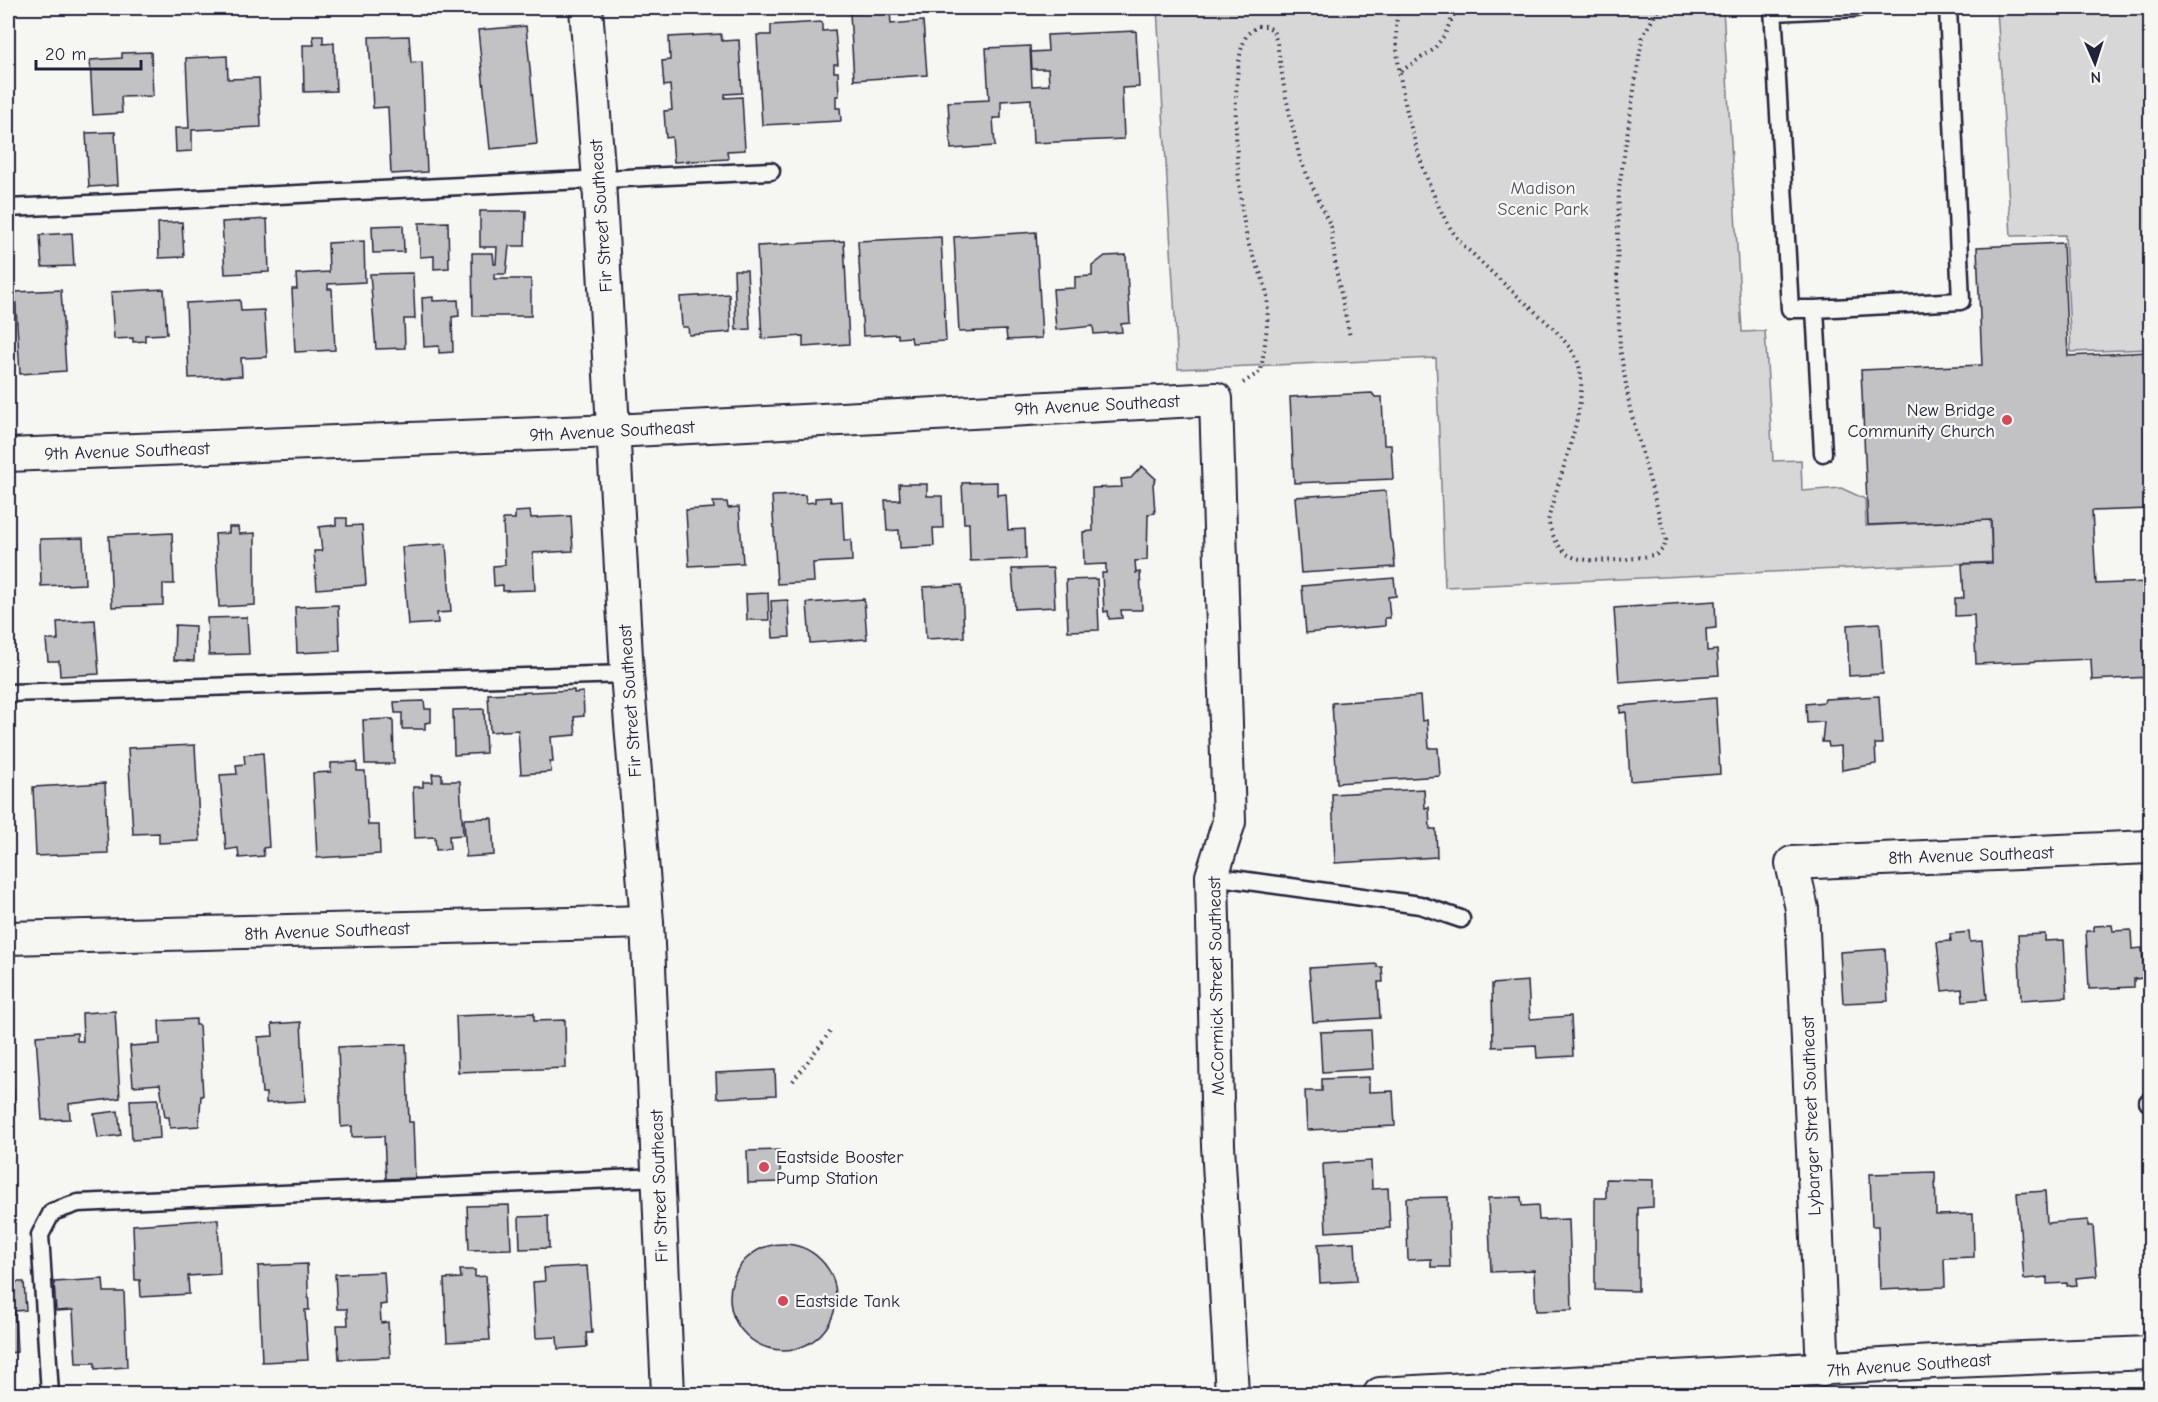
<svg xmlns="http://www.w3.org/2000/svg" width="2158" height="1402" font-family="'Comic Neue',sans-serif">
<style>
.green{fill:#d7d7d7;stroke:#7c7c89;stroke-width:1.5}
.building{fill:#c2c2c4;stroke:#22223b;stroke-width:1.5}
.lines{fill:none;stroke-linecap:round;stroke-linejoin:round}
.service-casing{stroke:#22223b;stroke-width:21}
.minor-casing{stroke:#22223b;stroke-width:36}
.path{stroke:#22223b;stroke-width:4;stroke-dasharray:1.5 4.5;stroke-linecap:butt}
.service{stroke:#f6f6f2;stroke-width:16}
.minor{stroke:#f6f6f2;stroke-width:32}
.poi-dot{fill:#d1495b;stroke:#f6f6f2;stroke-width:2}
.labels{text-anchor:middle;stroke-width:4.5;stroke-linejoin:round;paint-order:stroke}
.park-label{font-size:18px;fill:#4f4f62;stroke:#f6f6f2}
.street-label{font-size:18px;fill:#22223b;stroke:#f6f6f2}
.poi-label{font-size:18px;fill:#22223b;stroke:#f6f6f2;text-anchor:start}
</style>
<rect width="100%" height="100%" fill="#f6f6f2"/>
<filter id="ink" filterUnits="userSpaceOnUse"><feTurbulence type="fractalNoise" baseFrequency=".0167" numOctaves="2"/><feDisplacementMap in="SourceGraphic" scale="12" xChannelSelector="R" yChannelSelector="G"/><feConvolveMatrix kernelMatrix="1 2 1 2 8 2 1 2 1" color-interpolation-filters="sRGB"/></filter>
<g filter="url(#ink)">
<path class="green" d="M1157,8h566l19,324 23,-1 8,130 28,-1 1,31 39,-3 24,11 1,27 124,-6 2,42 -547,25 -9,-229 -258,11z
M1997,8h153v341l-79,3 -6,-117 -54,1z"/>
<path class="building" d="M890,11l1,13 32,-3 4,54 -73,5 -4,-67z
M822,22v9l13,-1 3,34h-4v8h4l1,24h-3v12h4l1,13 -79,4 -5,-90h14v-10z
M526,26l11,118 -47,5 -12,-119z
M1136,31l3,56 -17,1 2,51 -91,4 -2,-44 -30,2v17h-8l2,28 -44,3 -3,-47 41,-2 -3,-52 44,-2 2,40 17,-1 -1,-16h-16l-1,-17 17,-1 -1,-16z
M721,34l1,7 17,-1 3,53 -17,1v4l17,-1 3,53 -18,1 1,8 -54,3 -2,-25 -6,1 -2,-27 8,-1 -2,-25 -6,1 -2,-25 8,-1 -1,-23z
M313,36h10v8l11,-1 2,48 -32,1 -1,-47h11z
M409,36l2,27 11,-1 5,110 -36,2 -3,-67 -15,1 -4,-71z
M151,52l2,44 -32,1 1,16 -29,2 -3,-55 32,-2v-5z
M227,56l1,23 31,-1 2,49 -69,3v21l-16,1 -1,-24h14l-3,-70z
M8,66h3l3,46h-6z
M115,132l3,53 -29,2 -3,-54z
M480,211h46l-1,35h-16l-3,28h-12v5h37v37h-58l-1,-63h21l1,11h2l1,-17h-17z
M267,219l2,53 -44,2 -3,-52z
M182,222l2,35 -25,1 -1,-35z
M448,222l1,46 -15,1v-13l-14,1 -1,-34z
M403,225l1,27 -31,1 -1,-27z
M1036,232l6,106 -35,2 -1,-10 -47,2 -5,-95z
M72,233l2,33 -32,1 -2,-32z
M941,237l5,104 -34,2 -1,-6 -13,1v-4l-35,2 -5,-95z
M364,241l1,41 -37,2v5h4l3,61 -40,2 -3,-63h5l-1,-15 33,-2 -1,-29z
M844,241l5,103 -46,3v-11l-41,3 -5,-93z
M2063,243l5,113 82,-4v157l-58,2 4,73 54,-2v95l-58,3 -1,-21 -115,5 -2,-49 -19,1v-18h9l-2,-34 30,-1 -1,-43 -123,5 -7,-155 121,-5 -5,-118z
M1126,255l4,68 -9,1 1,8 -28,2 -1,-8 -37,4 -3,-41 22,-1v-11l17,-1v-10l13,-10z
M734,270h13l3,59 -14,1z
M413,273l2,46h-11l1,29 -29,1 -6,-75z
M164,289l3,45 -22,1v6l-12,1v-4l-19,1 -3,-47z
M61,290l5,81 -46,3 -5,-82z
M729,294l2,38 -42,3 -1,-8h-6l-2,-30z
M433,297v4l25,-1 1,16 -7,1 1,35 -14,1v-7l-15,1 -2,-49z
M240,300l1,11 23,-1 3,47 -26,1 1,18 -53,2 -3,-75z
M1372,393l3,4h7l2,48h7l2,34 -99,4 -4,-86z
M1142,466l14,13 -3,5 2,29 -7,1 -1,46 -12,1 1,12 4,-1 2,38h-21l1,8 -13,1 -1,-8 -4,1 -2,-39h4v-9l-22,1 -1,-33 10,-1 -1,-43 30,-1 -1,-8 10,-1z
M997,482v13l9,-1 2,36 17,-1 1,30 -56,2 -1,-38h-5l-2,-40z
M899,484h28v12h15l1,32h-10l1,18 -34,2 -1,-18 -12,1 -2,-31h15z
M1386,491l4,48 3,4 2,24 -94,6 -6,-76z
M805,495l1,8 9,-1v-4l15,-1 1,5 11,-1 2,39h7l1,21 -39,2 1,19 -37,2 -5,-88z
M713,502h14l1,6 11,-1 4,56 -54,3 -3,-56 28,-2z
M530,511l1,7 40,-2 2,35 -40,2 2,37 -32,1v-6l-9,1 -1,-20 12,-1 -2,-46h12v-7z
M336,518h11v8l15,-1 4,60 -49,4 -3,-38h8l-3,-24 17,-2z
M229,527h9l1,7 16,-1v72l-36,2 -4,-73 14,-1z
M172,533l2,51h-11v21l-51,2 -3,-71z
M83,538l2,46 -44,2 -1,-47z
M446,544l5,68 -14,1 1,10 -30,2 -6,-78z
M1053,568l2,39 -40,2 -3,-40z
M1394,578l2,18 -8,1 2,21h-5v8l-79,7 -4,-47z
M1097,579l2,51 -31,1 -2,-51z
M962,585l2,52 -38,2 -3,-52z
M768,593l1,27h-22l-1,-26z
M864,599l3,40 -57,4 -3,-40z
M788,600l2,37 -17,1 -2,-37z
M1715,601l1,27 -10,1 1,22 10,-1 2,25 -100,7 -5,-74z
M338,605l2,46 -43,2 -2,-46z
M247,617l2,37 -40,1 -2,-37z
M95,620l4,54 -39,2 -1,-15h-11l-2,-21h12l-1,-18z
M1880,623l3,51 -34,2 -2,-51z
M175,625l20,1 -1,35 -20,-1z
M574,690v3l9,-1 1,24 -10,1 2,18 -25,2 2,25h-3l1,10 -30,2 -3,-44 -28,2 -2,-38z
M1420,696l2,25 5,-1 2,28h9l2,28 -103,7 -5,-80z
M1879,696l3,48h-7l1,20 -34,6 -1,-24 -12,1 -1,-5h-6l2,-20 -17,1 -1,-19 18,-2 1,-3z
M1716,698l4,76 -90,7 -4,-69 -6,1v-7z
M424,701l1,8h6v13l-6,1v6h-23v-16h-7l-1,-11z
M484,709l2,44 -32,2 -1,-45z
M393,719l1,45h-29l-2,-44z
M195,745l5,96 -41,2v-10l-26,1 -5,-86z
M263,753l6,94 -6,1 1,8 -25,2 -1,-10 -12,2 -6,-75 17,-1 -1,-9 9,-1 -1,-9z
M357,762v9h8l3,54h11l1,29 -63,4 -4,-85 18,-1v-9z
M432,774h10v7h18l3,54 -14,1 1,13 -14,1 -1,-13 -20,1 -2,-51h10v-5h10z
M105,783l3,70 -72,3 -3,-69z
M1424,789l1,19 4,-1 1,22h6l1,28 -102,6 -3,-69z
M492,818l2,37 -28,2 -2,-38z
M2112,925l1,6 18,-1 1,19 10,-1 2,30 -10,1v8l-45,2 -3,-58h8v-5z
M1969,932l1,10 12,-1 5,58 -24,2 -1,-12 -20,2 -5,-49 14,-1 -1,-7z
M2045,934v7l19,-1 3,57 -46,3 -3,-65z
M1885,949l3,52 -45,2 -3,-51z
M1377,964v3h5l1,15h-5l2,36 -67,4 -4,-54z
M1528,981l2,38 41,-3 2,40 -36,2 -1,-13 -43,2 -1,-63z
M115,1011l5,87 -51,6 1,15 -28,1 -6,-84 41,-3v8h6l-1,-28z
M534,1013v8l31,-1 1,48 -108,4 -2,-56z
M196,1019v6h3l4,71h-2l-2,30 -29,2 -1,-11h-4l-5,-33 -27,2 -3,-40 30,-2 -1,-23z
M301,1022l4,79 -39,2v-10h-4l-4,-56 15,-1 -1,-12z
M1371,1030l2,39 -51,3 -2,-40z
M406,1044l3,78h4l2,56 -29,1 -2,-43 -32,1v-11l-11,1 -3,-80z
M8,1052h3l4,58h-7z
M775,1070l1,25 -59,3 -1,-25z
M1369,1077v15l24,-1 2,35 -88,4 -2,-39h17v-12z
M158,1099l2,39 -28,2 -2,-40z
M118,1111l3,24 -23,3 -4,-24z
M779,1150l2,32 -33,1 -1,-32z
M1371,1161l1,28 16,-1 2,40 -64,4 -3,-68z
M1935,1172l1,43 37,-1 1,43 -30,1 1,29 -65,3 -2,-64h-6l-2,-52z
M1606,1179l47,1v27l-15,1v83l-43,-1v-92h11z
M2045,1191l2,32 41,-3v6h5l4,50 -21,2 1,7 -10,1v-3l-20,1v-7l-23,2 -7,-86z
M1448,1197l2,70h-19v-8l-23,1 -2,-62z
M1521,1197l1,9 16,-1 1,15 30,-1 3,91 -36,1 -2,-41 -43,2 -3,-74z
M509,1205l2,44 -42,1 -2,-44z
M548,1216l1,32 -29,1 -1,-32z
M218,1219l2,55 -32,2 1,18 -48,3 -1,-17h-5l-2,-55z
M1355,1242l2,39 -37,2 -2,-39z
M730 1297a53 53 0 1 1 106 0a53 53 0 1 1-106 0Z
M8,1249h4l1,33h11l2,28 -11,1 2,41 -9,1z
M307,1264l2,46h-4l3,50 -46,2 -4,-96z
M587,1266l5,67h-6l1,14 -29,2 -1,-12 -21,1 -3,-56 12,-1 -1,-13z
M460,1270h15v7l11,-1 4,64 -43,2 -3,-63 17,-1z
M384,1272l2,32 -6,1 1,18 7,-1 2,35 -51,2 -2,-34h11l-1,-16h-10l-2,-35z
M103,1279l1,13h20l3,75 -32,2v-6h-19l-3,-53 -17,1 -2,-29z"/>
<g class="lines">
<defs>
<path id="service" d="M1773,8l17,301h25
M1774,12l83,-4
M8,208l763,-37
M1823,453l-8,-144 146,-8 -13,-293
M8,693l619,-19
M1212,876l208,29 41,14
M2148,1102h2
M50,1394l-10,-159 12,-23 26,-9 582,-26"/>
<path id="minor" d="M586,8l13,173 28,493 20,248 21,472
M8,455l606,-24 602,-32 13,423 -17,54 6,269 14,249
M8,938l639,-16
M1823,1370l-21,-461 -10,-46 358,-16
M1380,1394l571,-33 199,-8"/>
</defs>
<use href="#service" class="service-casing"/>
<use href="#minor" class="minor-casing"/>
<path class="path" d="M1398,8c-10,56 24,183 59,230 6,8 15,15 22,22 25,25 52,47 77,71 9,11 20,22 23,35 11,38 -22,114 -31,155 4,13 8,24 19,33 18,12 70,5 90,0l7,-6 2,-8 -36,-131 -10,-61 -3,-73 2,-87 23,-150 17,-30
M1401,71l32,-21 11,-14 13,-28
M1243,383l18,-12c3,-22 10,-60 5,-81 -4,-18 -15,-34 -19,-52 -9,-38 -20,-171 0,-203 3,-4 7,-6 11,-9h8l7,4 4,13 8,50 15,66 31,68 5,43 14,67
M793,1081l37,-49"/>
<use href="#service" class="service"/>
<use href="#minor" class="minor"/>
</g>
</g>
<g class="poi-dot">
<circle cx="2007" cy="420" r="6"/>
<circle cx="764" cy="1167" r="6"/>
<circle cx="783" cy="1301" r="6"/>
</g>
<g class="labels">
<g class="park-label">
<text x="1543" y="194">Madison<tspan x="1543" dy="21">Scenic Park</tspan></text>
</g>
<g class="street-label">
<text transform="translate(601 216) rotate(-94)" y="6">Fir Street Southeast</text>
<text transform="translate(1097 405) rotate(-3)" y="6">9th Avenue Southeast</text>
<text transform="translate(612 431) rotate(-3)" y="6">9th Avenue Southeast</text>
<text transform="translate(127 451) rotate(-2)" y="6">9th Avenue Southeast</text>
<text transform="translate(630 701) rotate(-94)" y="6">Fir Street Southeast</text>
<text transform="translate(1971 855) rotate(-2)" y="6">8th Avenue Southeast</text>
<text transform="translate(327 931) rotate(-2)" y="6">8th Avenue Southeast</text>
<text transform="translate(1216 986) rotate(-91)" y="6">McCormick Street Southeast</text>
<text transform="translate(1811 1116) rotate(-92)" y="6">Lybarger Street Southeast</text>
<text transform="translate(659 1186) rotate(-92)" y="6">Fir Street Southeast</text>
<text transform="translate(1909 1365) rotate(-4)" y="6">7th Avenue Southeast</text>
</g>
<g class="poi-label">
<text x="1995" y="416" text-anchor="end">New Bridge<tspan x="1995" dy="21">Community Church</tspan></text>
<text x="776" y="1163">Eastside Booster<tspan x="776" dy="21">Pump Station</tspan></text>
<text x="795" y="1307">Eastside Tank</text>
</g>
</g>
<rect width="2158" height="1402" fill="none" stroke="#f6f6f2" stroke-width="30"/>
<rect x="15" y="15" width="2128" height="1372" fill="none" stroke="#22223b" stroke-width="2" filter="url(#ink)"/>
<g transform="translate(2095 63) rotate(177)" stroke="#f6f6f2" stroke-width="4.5" paint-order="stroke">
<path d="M0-4.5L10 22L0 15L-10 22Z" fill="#22223b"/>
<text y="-9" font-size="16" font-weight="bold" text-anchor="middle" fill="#22223b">N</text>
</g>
<path d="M36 60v9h105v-9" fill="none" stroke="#22223b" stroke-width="3"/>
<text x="45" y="60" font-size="18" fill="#22223b" stroke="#f6f6f2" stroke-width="4.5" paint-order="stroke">20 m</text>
</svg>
